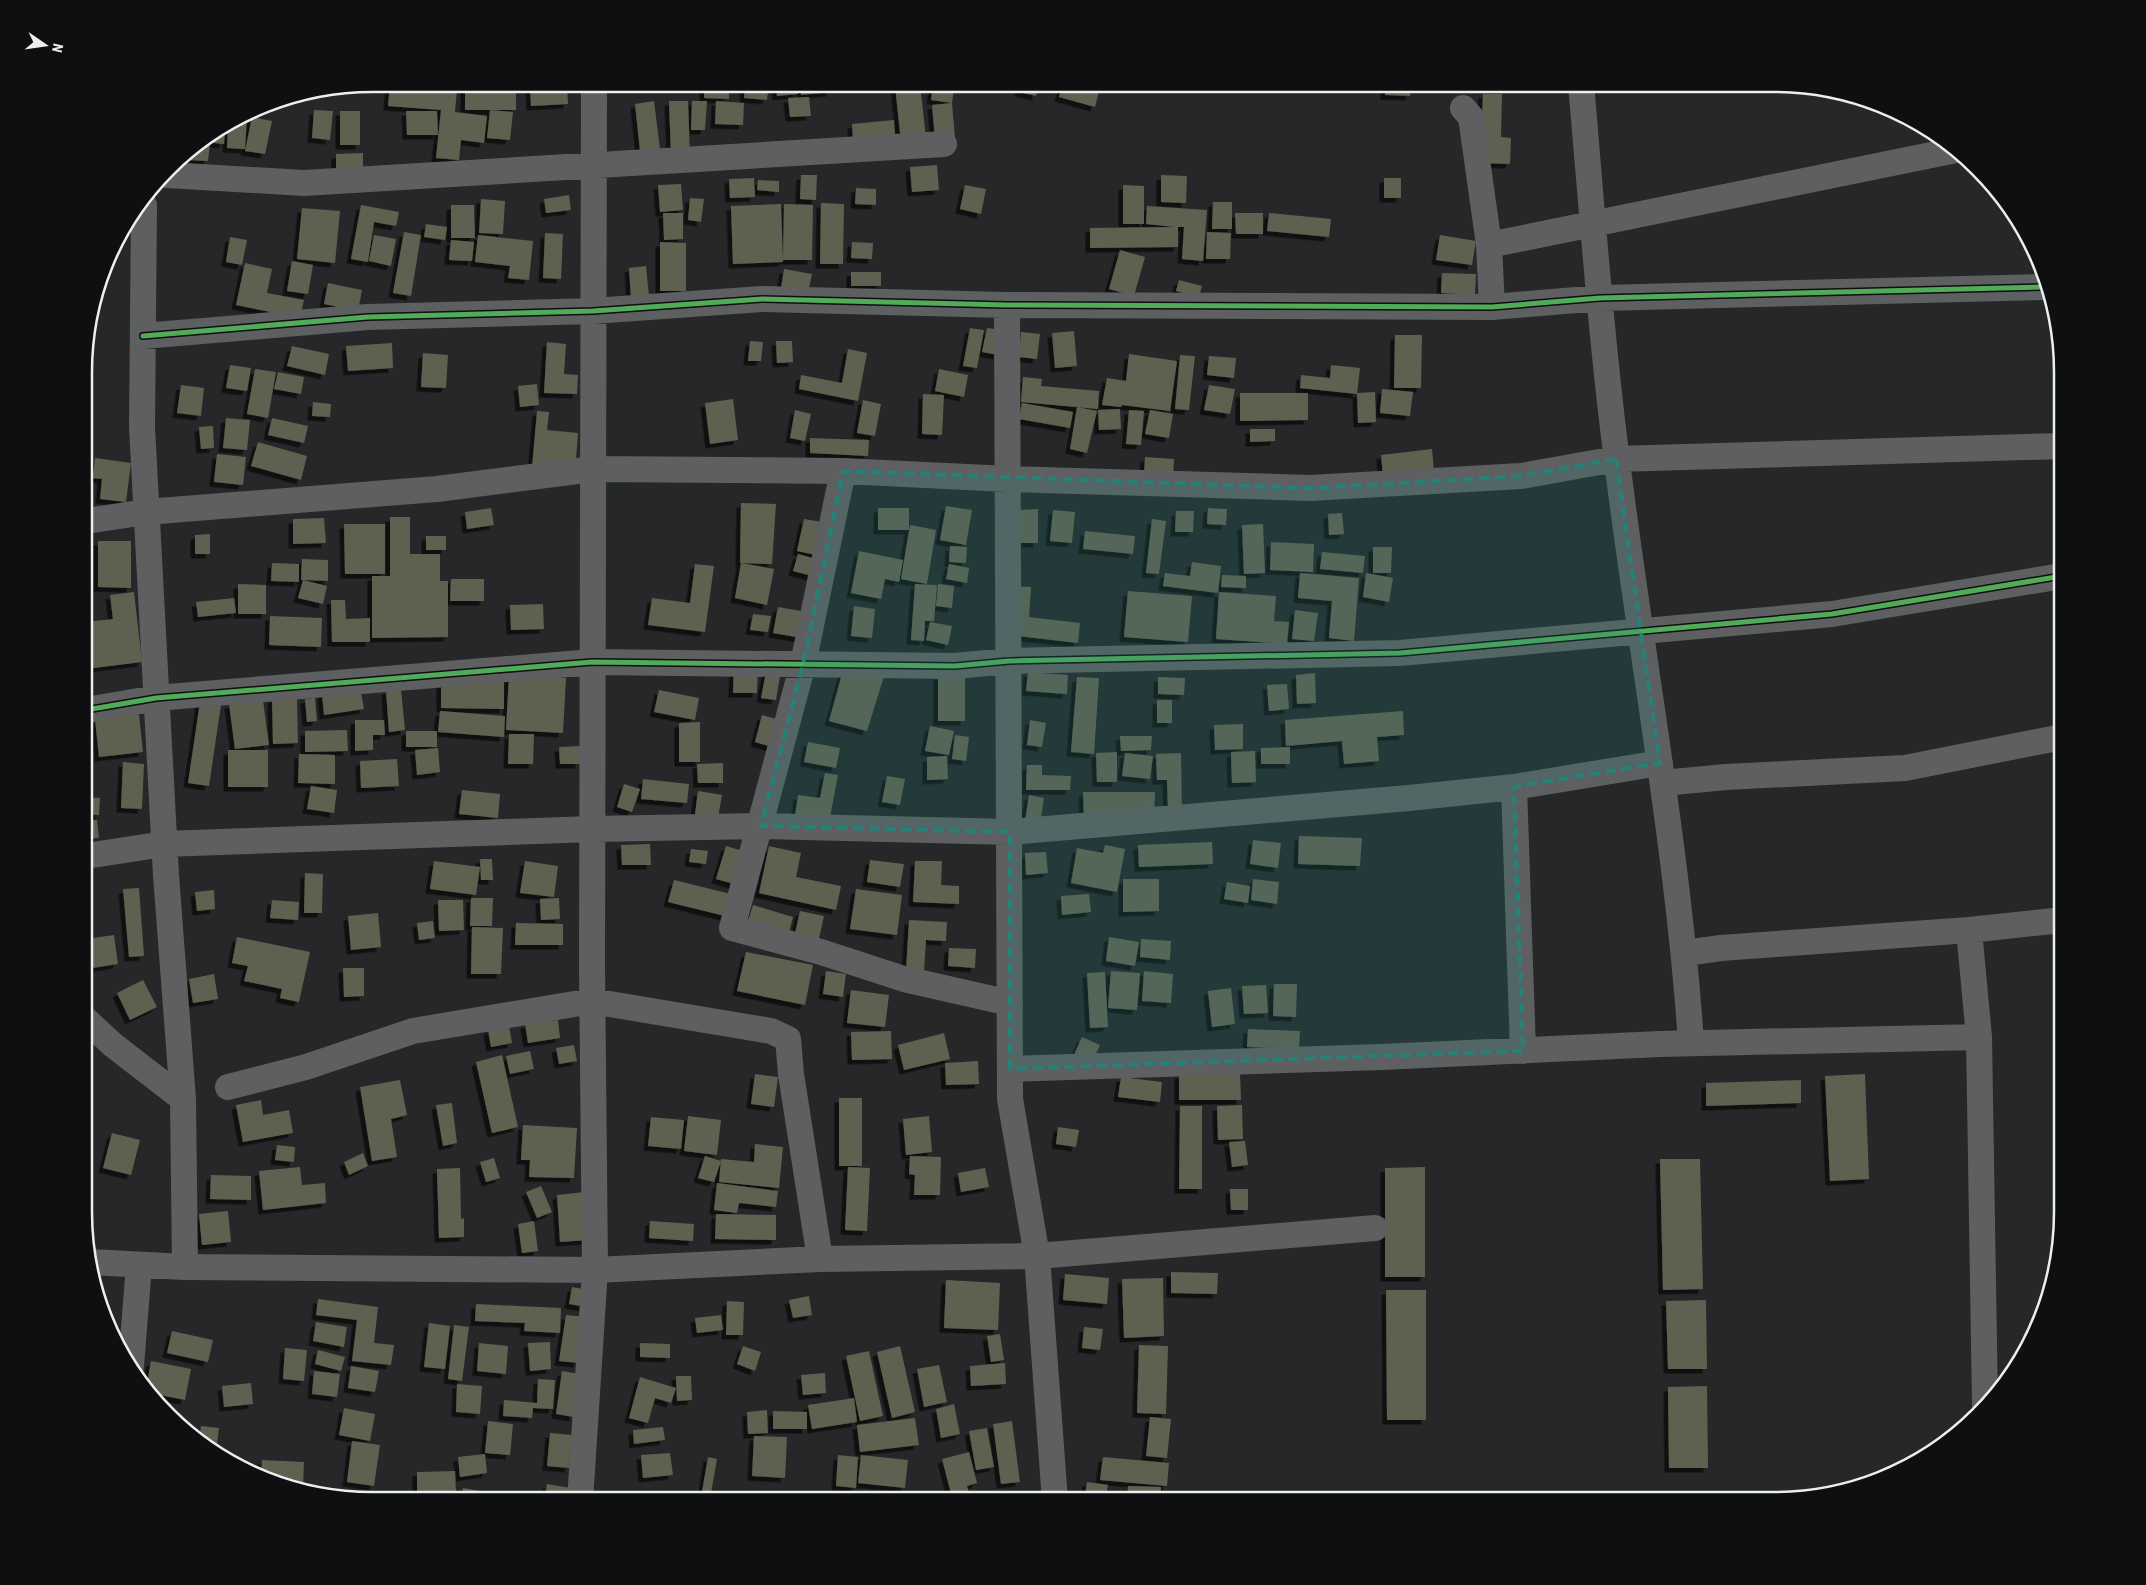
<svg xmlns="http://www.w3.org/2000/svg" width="2146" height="1585" font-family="'Roboto Condensed',sans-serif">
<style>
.building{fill:#5f6050;filter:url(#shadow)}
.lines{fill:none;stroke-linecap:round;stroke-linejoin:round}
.minor{stroke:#5e5f60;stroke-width:26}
.cycleway-casing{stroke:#0e0f10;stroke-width:8}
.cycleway{stroke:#51ab58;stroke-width:5}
.marked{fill:#25827b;fill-opacity:0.2;stroke:#25827b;stroke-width:4;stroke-dasharray:10 6;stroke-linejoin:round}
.rim{fill:none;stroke:#eceeef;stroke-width:2.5}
</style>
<defs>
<filter id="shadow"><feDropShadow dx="-4.5" dy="4.5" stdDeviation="0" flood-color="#0009"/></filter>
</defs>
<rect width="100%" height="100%" fill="#252728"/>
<path class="building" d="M390,84l67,5 -2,23 32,4 -3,27 -23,-3 -2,20 -23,-2 5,-48 -53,-4z
M530,84h37l1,20 -37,2z
M704,84h25v15l-25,-1z
M745,84h24l-2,16 -23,-2z
M776,84h21l1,10 -21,2z
M800,84h30l1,8 -30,3z
M920,84l6,54 -25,4 -6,-57z
M1021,84h18l-3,12 -17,-4z
M1063,84h38l-6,23 -36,-10z
M1385,84h26l-1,12 -25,-1z
M933,86l21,2 -2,15 -21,-3z
M465,87h51v23h-51z
M1483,94h19l-1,43 10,1 -1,26 -30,-1z
M809,97l2,19 -21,1 -2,-19z
M654,101l7,56 -20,3 -6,-56z
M669,101h19l2,54 -19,1z
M692,101h15l-2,29h-14z
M716,101l28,2 -1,22 -28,-1z
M952,103l3,35 -20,1 -3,-34z
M314,110l19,1 -3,29 -18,-2z
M490,110l23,2 -3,28 -23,-2z
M340,111h20v34h-20z
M406,111h31l1,24h-31z
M245,117h2l-2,32 -18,-1 1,-21z
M252,117l20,4 -7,33 -20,-3z
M894,120l1,17 -42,4 -1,-17z
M225,129l-1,15 -20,-2 18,-11z
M202,143l8,1 -2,17 -19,-1 1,-9z
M363,153v16l-27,1v-16z
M937,165l2,25 -27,2 -2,-25z
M801,175h16l-1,25 -16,-1z
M1161,175l26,1 -1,27 -25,-1z
M754,178l1,19 -25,1 -1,-19z
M1384,178h17v20h-17z
M758,180l21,1v11l-22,-2z
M681,184l2,26 -23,2 -2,-27z
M965,185l21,4 -5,25 -21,-5z
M1123,185l21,1v38h-21z
M856,188l20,1v16l-21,-1z
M569,195l2,15 -25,3 -2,-14z
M690,198l14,1 -3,23 -13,-2z
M481,199l24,2 -2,33 -24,-1z
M1213,202h19v27h-20z
M821,203l23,1 -1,60h-23z
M781,204l2,58 -50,2 -2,-58z
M784,204l29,1 -1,55h-29z
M361,205l38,7 -3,14 -22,-4 -6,40 -17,-3z
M451,205h23l1,33h-24z
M1147,206l60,4 -4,51 -21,-2 2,-32h-6v20l-88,1v-20l85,-1 -29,-3z
M302,208l38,3 -5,52 -38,-4z
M663,213h20v26l-19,1z
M1235,213h28v21h-27z
M1269,213l62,6 -2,18 -62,-6z
M426,224l21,3 -2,13 -21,-3z
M404,232l17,3 -10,61 -18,-3z
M1207,232l24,1 -1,26h-24z
M545,233l18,1 -2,45 -18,-1z
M374,235l22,4 -5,27 -22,-5z
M478,235l55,6 -4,39 -21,-2 2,-12 -35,-4z
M1440,235l36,6 -4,24 -36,-5z
M230,237l17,3 -5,25 -16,-3z
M451,240l23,2 -2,19 -23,-1z
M660,242l26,1v48h-26z
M852,242l21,1 -1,16 -21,-1z
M1120,250l25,7 -11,39 -25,-7z
M292,261l21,4 -5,29 -21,-3z
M245,263l27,6 -5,24 37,7 -4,18 -64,-13z
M646,266l3,30 -18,2 -2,-30z
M784,269l28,5 -4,19 -27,-5z
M851,272h30v14h-30z
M1442,273l34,1 -1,21 -34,-2z
M103,280l-1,20 -5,-1z
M1179,280l23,6 -3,11 -23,-6z
M328,283l34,7 -4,21 -34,-7z
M970,328l14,2 -7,38 -14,-2z
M987,328l15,2 -4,25 -16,-3z
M1074,331l3,35 -22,2 -3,-35z
M1021,332l19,2 -3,25 -18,-2z
M1395,335h27l-1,53h-27z
M750,341l13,1 -2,19h-13z
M776,341h16l1,21 -16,1z
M547,342l19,2 -2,30 14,1 -1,19 -33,-1z
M392,343l1,25 -45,3 -2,-25z
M292,346l37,8 -4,21 -38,-9z
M848,349l19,4 -9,48 -59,-12 2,-14 41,8z
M423,353l25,2 -2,33 -25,-1z
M1129,354l48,7 -7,50 -48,-6 -1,2 -19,-2 5,-27 19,3z
M1180,355l15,1 -6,54 -14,-1z
M1209,356l27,2 -2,20 -27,-3z
M230,365l21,3 -4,23 -21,-3z
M1331,365l29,3 -3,26 -57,-6 1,-13 29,3z
M255,369l21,3 -8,46 -21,-4z
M939,369l29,6 -4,22 -29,-6z
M278,372l26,5 -3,17 -27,-5z
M1023,377l19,2 -1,7 58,5 -1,18 -77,-7z
M537,384l2,21 -19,2 -2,-21z
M181,385l23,3 -3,28 -24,-3z
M1209,385l26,4 -5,25 -26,-4z
M1382,389l31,3 -3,24 -30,-3z
M1375,392l1,30 -18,1 -1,-30z
M1240,393h68v27l-68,1z
M923,394l21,1 -2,40 -20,-1z
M733,399l5,41 -28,4 -5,-41z
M863,400l18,4 -6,32 -18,-3z
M313,402l18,2 -1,13 -18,-1z
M1022,403l51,9 -3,16 -51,-9z
M1077,407l20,4 -10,42 -17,-4z
M1120,409l1,20 -22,1 -1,-20z
M795,410l16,4 -6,27 -15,-3z
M1129,410l15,1 -3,34 -15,-1z
M1150,410l23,4 -4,24 -24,-4z
M537,411l12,1 -2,18 31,3 -3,39 -43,-4z
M226,418l24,2 -3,30 -24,-2z
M272,418l36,8 -4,17 -36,-8z
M213,426l1,22 -13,1 -2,-22z
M1250,429h25v12l-25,1z
M810,438l59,2 -1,16 -58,-3z
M258,442l49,14 -6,24 -50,-14z
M1432,449l2,22 -51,5 -2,-21z
M217,454l29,3 -3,28 -29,-3z
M1145,457l29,2 -1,19 -29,-2z
M95,458l36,5 -5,39 -26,-3 2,-20 -9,-1z
M741,503l35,1 -4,60 -32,-1z
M946,506l26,4 -6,35 -26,-5z
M491,508l3,17 -27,4 -2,-17z
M878,508h31v22h-31z
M1208,508l19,1 -1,16 -19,-1z
M1038,509v34h-21v-33z
M1053,510l22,2 -3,31 -22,-2z
M1176,511h18l-1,21h-18z
M1342,513l2,21 -15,1 -1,-21z
M390,517h20v37h30v27h8v56l-76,1v-62h18z
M324,518l2,25 -33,1v-25z
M804,519l18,3 -6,33 -19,-4z
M1152,519l14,2 -7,53 -13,-1z
M344,524h41v50h-40z
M1263,524l2,49 -21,1 -2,-49z
M910,525l26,5 -9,54 -26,-5z
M1085,531l50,5 -2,18 -50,-5z
M210,534v20h-15v-19z
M426,536h20v14h-20z
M98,541h33v47l-33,-1z
M1271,542l43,2 -1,28 -43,-2z
M950,546l17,1 -1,16 -17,-1z
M1373,547h19l-1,26h-18z
M859,551l44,9 -4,22 -14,-3 -4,20 -30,-6z
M1322,552l43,4 -2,17 -43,-4z
M798,554l18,5 -4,17 -19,-5z
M302,559l26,1v21l-25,-1 24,6 -4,18 -25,-6 5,-18h-2z
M1192,562l29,4 -3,27 -55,-7 2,-13 25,3z
M272,563l27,1v18l-28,-1z
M741,563l33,6 -7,36 -32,-7z
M695,564l19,2 -9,66 -57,-7 4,-27 38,5z
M949,564l20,4 -2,15 -21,-4z
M1300,573l59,5 -5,63 -25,-3 3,-37 -34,-3z
M1366,573l27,5 -4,24 -26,-5z
M1222,575l24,1v12l-25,-1z
M451,579h33v22h-34z
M238,584l28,1v29h-28z
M915,584l22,1 -3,36h-9l-1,20 -13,-1z
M938,584l16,2 -2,22 -16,-2z
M1012,586l19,1 -2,30 51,6 -2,20 -60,-7z
M1128,591l64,5 -4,46 -64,-5z
M134,592l8,70 -56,7v-47l27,-3 -3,-24z
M1219,592l57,4 -2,25 15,1 -2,22 -71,-5z
M234,598l2,15 -38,4 -2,-15z
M331,600h14l1,19 24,-1v24h-38z
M543,604l1,25 -33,1 -1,-25z
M854,606l21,3 -3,29 -21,-2z
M778,607l29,5 -5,26 -29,-5z
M1295,610l23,3 -4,28 -22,-2z
M753,614l18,2 -3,16 -18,-2z
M270,616l52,2 -1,29 -52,-2z
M930,622l22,4 -4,19 -22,-5z
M845,663l40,10 -18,58 -38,-10z
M734,665h24l-1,28h-24z
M767,667l14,3 -5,30 -15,-2z
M1028,672l40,3 -1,19 -41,-3z
M1315,673l1,30 -19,1 -1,-29z
M509,675l57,3 -3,55 -57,-3z
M938,675h27v46h-27z
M1077,677l22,1 -5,76 -23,-2z
M1158,677l27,1 -1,17 -26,-1z
M441,681l63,1v27l-63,-1z
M1287,684l2,25 -20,2 -2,-26z
M360,687l4,22 -40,6 -2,-22z
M401,689l4,41 -16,2 -3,-42z
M659,690l40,8 -4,22 -41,-8z
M297,697l1,46 -25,1 -1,-46z
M315,698l2,23 -10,1 -2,-23z
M263,700l6,45 -34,4 -6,-45z
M1157,700h15v23h-15z
M200,702l21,3 -12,81 -21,-3z
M440,711l65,5 -1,21 -66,-5z
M1403,711l1,24 -27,2 2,24 -35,3 -2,-23 -56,5 -1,-26z
M139,714l4,38 -44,5 -4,-38z
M762,715l18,5 -8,27 -17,-5z
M355,720h29l1,15h-12v15l-18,1z
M1030,720l16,3 -4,24 -15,-2z
M700,722v40h-21v-39z
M1243,724v25l-28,1 -1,-25z
M930,726l24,5 -5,24 -24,-4z
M347,730l1,21 -43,1v-21z
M406,731h31v16h-31z
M509,734h25l-1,30h-25z
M955,735l14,2 -3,24 -14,-2z
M1120,736h32l-1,14 -30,1z
M808,742l32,6 -4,20 -32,-6z
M580,746v18h-20l-1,-17z
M1290,747v17h-29v-16z
M438,748l2,24 -23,3 -2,-25z
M228,750h40v37h-40z
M1255,751l1,31 -24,1 -1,-31z
M1117,752v30h-20l-1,-29z
M1125,753l28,3 -3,23 -28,-3z
M1181,753l1,57h-14l-1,-30h-10l-1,-26z
M299,754l36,1v29l-37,-1z
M947,756l1,23 -21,1v-23z
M397,759l2,27 -38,2 -1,-27z
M123,762l21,2 -2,45 -21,-1z
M723,763v20h-25l-1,-19z
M1027,765h15v10l29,1 -1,14h-44z
M825,773l13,2 -9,48 -34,-7 3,-21 22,3z
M887,776l18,3 -5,26 -18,-3z
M643,779l46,5 -2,19 -46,-4z
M624,784l16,5 -8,23 -15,-5z
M311,786l26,4 -3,23 -27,-4z
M462,790l38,4 -2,24 -39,-4z
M698,791l24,4 -4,23 -23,-4z
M1083,792h72l-1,25h-70z
M1029,795l15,3 -4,26 -15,-3z
M86,797l14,1 -1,17 -13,-1z
M97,820l2,18 -13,1v-18z
M1299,836l63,2 -2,28 -62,-2z
M1253,840l28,3 -3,25 -28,-4z
M1212,842l1,22 -74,3 -1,-22z
M650,844l1,21h-29l-1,-20z
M1105,845l20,4 -8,43 -46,-9 6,-35 26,5z
M726,846l17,5 -9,33 -18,-5z
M769,846l32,7 -5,24 45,9 -5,24 -77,-17z
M691,849l17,2 -2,13 -17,-2z
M1046,852l2,21 -22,2 -1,-22z
M480,859h12l1,21h-12z
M870,860l34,4 -4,23 -33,-5z
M434,861l46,6 -4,28 -46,-6z
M525,861l33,5 -4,31 -34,-4z
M915,861h27l-1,24 18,1v18l-46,-2z
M305,873l18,1 -1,39h-18z
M1123,879h36v32l-36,1z
M1253,879l26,3 -2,22 -26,-4z
M674,880l57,14 -6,22 -57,-14z
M1227,882l23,4 -2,17 -24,-4z
M139,888l5,68 -15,1 -6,-68z
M856,889l46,6 -5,40 -47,-6z
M214,890l1,19 -18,2 -2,-19z
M1089,894l2,18 -29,3 -1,-19z
M471,898h22l-1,28h-22z
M559,898l1,21 -19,1 -1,-21z
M272,900l27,2 -1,18 -28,-2z
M438,900h25l1,30 -25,1z
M753,905l40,12 -6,23 -41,-13z
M800,911l24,5 -7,31 -24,-5z
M378,913l3,34 -30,3 -3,-34z
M909,920l38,2 -1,19 -20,-1 -2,32 -18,-1z
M433,921l2,17 -16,2 -2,-17z
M516,923l47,1v21h-48z
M472,927l31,1 -2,46h-30z
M114,935l4,29 -32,5v-30z
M237,937l73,15 -11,50 -19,-4 2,-9 -38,-8 4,-15 -16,-3z
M1109,937l30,5 -4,24 -29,-5z
M1141,939l30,2 -1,19 -30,-3z
M949,948l27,1 -1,19 -27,-2z
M746,952l67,13 -8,40 -68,-14z
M343,968h21v28l-20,1z
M826,971l20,3 -3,23 -20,-3z
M1111,971l29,2 -3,37 -29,-2z
M1144,971l29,3 -2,29 -29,-2z
M1105,972l3,55 -18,1 -3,-55z
M214,974l4,25 -25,4 -4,-24z
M143,980l14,27 -27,13 -13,-27z
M1274,984h23l-1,33 -23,-1z
M1266,985l2,28 -24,1 -2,-28z
M1231,988l4,36 -23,3 -4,-36z
M851,990l38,5 -4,32 -38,-4z
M558,1020l2,18 -32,5 -3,-19z
M509,1026l3,17 -21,4 -3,-17z
M1248,1029l52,2 -1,18 -52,-2z
M891,1031l1,28 -40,1 -1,-28z
M944,1033l6,26 -46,11 -6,-25z
M1082,1037l18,8 -8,18 -18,-8z
M574,1045l3,16 -18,3 -3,-16z
M530,1051l4,18 -24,5 -4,-18z
M502,1055l16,72 -26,6 -16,-71z
M978,1061l1,23 -33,1 -1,-22z
M755,1074l23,3 -4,30 -23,-3z
M1179,1074h61l1,26h-62z
M1865,1074l4,105 -39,2 -5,-105z
M1121,1077l41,5 -2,20 -42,-5z
M86,1078h3l2,24 -5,1z
M400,1080l7,35 -16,4 6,38 -25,4 -12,-74z
M1801,1080v23l-95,3v-23z
M839,1098h23v68h-23z
M261,1100l2,15 26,-5 4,23 -50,9 -7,-37z
M452,1103l5,40 -14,3 -7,-41z
M1242,1105l1,34 -25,1 -1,-34z
M1180,1106h22v83h-23z
M688,1116l33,4 -4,35 -33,-4z
M929,1116l3,36 -26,3 -3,-36z
M651,1117l33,3 -3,29 -33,-3z
M523,1125l54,3 -3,50 -45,-1 1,-17h-9z
M1058,1127l21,3 -3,17 -20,-3z
M112,1133l28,7 -9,35 -28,-7z
M1245,1141l3,24 -16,2 -3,-25z
M755,1144l28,3 -4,41 -60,-6 2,-23 33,3z
M277,1145l18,2 -1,15 -19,-2z
M363,1153l5,13 -19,9 -5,-13z
M705,1156l16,5 -7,21 -16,-4z
M910,1156l31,1 -1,38h-26l1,-20 -6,-1z
M494,1158l6,20 -14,4 -6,-20z
M1660,1159h40l3,130 -40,1z
M300,1167l2,18 23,-2 1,20 -63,7 -4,-39z
M848,1167l22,1 -3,63 -22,-1z
M1425,1167v110h-40v-109z
M460,1168l1,51 3,-1v19l-25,1 -2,-69z
M985,1168l4,19 -28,5 -3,-19z
M211,1175l40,1v24l-41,-1z
M717,1183l61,8 -2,16 -37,-4 -2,10 -23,-3z
M541,1186l11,26 -15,6 -11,-26z
M86,1189h4l-3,21h-1z
M1230,1189h18v21h-17z
M585,1192l3,48 -28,2 -3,-47z
M228,1211l3,31 -29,3 -3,-31z
M716,1214l60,1v25l-61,-1z
M534,1221l4,30 -16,2 -4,-29z
M650,1221l44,3 -1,17 -44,-3z
M1171,1272l47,1 -1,21 -46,-1z
M1065,1274l44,4 -2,26 -44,-4z
M1163,1278l1,58 -40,2 -2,-59z
M946,1280l54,3 -2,47 -54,-2z
M572,1287l17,3 -3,17 -17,-3z
M1386,1290h40v130h-39z
M809,1296l3,19 -19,3 -4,-18z
M318,1299l60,8 -4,36 20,2 -3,20 -39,-4 5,-41 -41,-5z
M1706,1300l1,69h-39l-2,-68z
M727,1301l17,1 -1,33h-17z
M476,1304l85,4 -1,25 -36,-2 1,-8 -50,-2z
M566,1315l20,2 -8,46 -19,-2z
M721,1315l2,15 -26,3 -2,-15z
M316,1322l31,5 -3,20 -31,-6z
M429,1323l21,3 -5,43 -21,-2z
M454,1325l15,2 -7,54 -14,-2z
M1084,1327l19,2 -3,21 -18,-2z
M172,1331l41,9 -5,22 -41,-9z
M1000,1334l4,26 -13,2 -4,-26z
M550,1342l1,27 -21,2 -2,-28z
M479,1343l29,3 -2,28 -29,-3z
M640,1343l30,1v14l-30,-1z
M1139,1345l29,1 -2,68 -29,-1z
M743,1346l18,6 -6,19 -18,-7z
M900,1346l15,66 -23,6 -15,-66z
M285,1348l22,2 -3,31 -21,-2z
M318,1350l27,7 -4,14 -26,-7z
M869,1351l14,65 -23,5 -14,-65z
M151,1361l40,8 -6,31 -30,-6 -8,-10z
M1005,1363l1,21 -35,2 -1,-20z
M939,1365l8,37 -23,5 -7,-38z
M351,1366l28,5 -4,21 -27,-4z
M314,1371l26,3 -3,23 -25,-3z
M562,1371l18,3 -6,43 -18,-3z
M825,1373l1,20 -23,2 -2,-20z
M676,1376h15l1,24 -15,1z
M640,1377l36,11 -5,15 -16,-5 -7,25 -19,-5z
M538,1379l17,1 -2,29 -20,-1 -1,10 -29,-2 1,-16 33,3z
M251,1383l2,21 -29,3 -2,-21z
M457,1384l25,2 -2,28 -24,-2z
M1707,1386l1,82h-39l-1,-81z
M854,1398l3,24 -45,7 -4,-24z
M954,1404l6,30 -19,4 -5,-29z
M344,1408l31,6 -5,27 -31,-6z
M767,1410l1,23 -20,1 -1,-22z
M773,1411l34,1v17h-34z
M1150,1417l21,2 -4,39 -21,-2z
M915,1418l4,27 -59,7 -3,-27z
M488,1421l25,3 -3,31 -25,-2z
M1012,1421l8,61 -19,2 -8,-60z
M201,1426l18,2 -3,24 -17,-9z
M663,1427l2,13 -31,4 -1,-14z
M987,1428l7,39 -18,3 -7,-39z
M550,1433l22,2 -3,33 -22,-2z
M754,1436l33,1 -2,41 -33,-2z
M352,1441l28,4 -6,41 -27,-4z
M969,1452l8,31 -10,3 4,15h-18l-11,-42z
M670,1453l3,22 -30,3 -2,-23z
M485,1454l2,19 -27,4 -2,-20z
M838,1455l20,2 -2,31 -20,-2z
M861,1455l47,5 -3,28 -47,-5z
M708,1457l9,2 -7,40 -9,-1z
M1103,1457l66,6 -2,23 -67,-6z
M262,1460l42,2 -1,27 -42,-10z
M455,1471l1,22 -39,1v-22z
M1087,1482l21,3 -3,16h-21z
M547,1484l24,4 -3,13h-24z
M1128,1486l33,1 -1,14h-33z
M463,1488l22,4 -1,9h-23z
M497,1491l45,9 -1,1h-46z
M985,1491h19v10h-19z
M419,1495l27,5v1h-28z
M1181,1495v6h-19v-5z
M371,1498v3l-19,-1v-1z"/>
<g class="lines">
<path class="minor" d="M1581,84c11,126 20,252 36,377 24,194 61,387 74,582
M1463,108l8,9 18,128 3,62
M167,175l137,8 640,-39
M144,205l-2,222 24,448 17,224 2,168
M1489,245l467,-95
M1007,305l3,794 27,157 18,245
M143,336l225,-19 225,-6 169,-12 245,6 485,2 108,-9 444,-11
M843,471l-40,193 -71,264 89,24 83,27 106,24
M86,521l60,-9 291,-23 156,-20 250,2 165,8 302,9 211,-12 95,-17 446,-13
M86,710l70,-12 436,-36 363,4 54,-5 391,-8 432,-39 230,-38
M1663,783l63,-6 179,-9 157,-31
M1514,787l9,264
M86,856l78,-12 428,-15 169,-3 249,6 399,-34 105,-11 146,-24
M1969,930l10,107 6,368
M1685,953l36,-5 248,-18 93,-10
M86,1020l27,25 70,54
M1010,1069l372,-12 278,-13 319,-7
M228,1087l78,-20 107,-36 179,-30 179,30 17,8 3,35 29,185
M90,1262l95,5 410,3 225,-11 217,-3 338,-28
M131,1366l8,-101
M580,1501l15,-231 -3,-306 2,-880"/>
<defs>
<path id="cycleway" d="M143,336l225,-19 225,-6 169,-12 245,6 485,2 108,-9 444,-11
M86,710l70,-12 436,-36 363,4 54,-5 391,-8 432,-39 230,-38"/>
</defs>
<use href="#cycleway" class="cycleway-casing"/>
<use href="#cycleway" class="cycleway"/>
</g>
<path class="marked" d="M1616,459l44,304 -146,24 9,264 -513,18v-237l-249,-6 42,-162 40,-193 467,17 211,-12z"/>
<path d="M0 0H2146V1585H0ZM372 92H1774A280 280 0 0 1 2054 372V1212A280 280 0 0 1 1774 1492H372A280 280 0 0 1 92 1212V372A280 280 0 0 1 372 92Z" fill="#0e0f10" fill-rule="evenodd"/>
<path class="rim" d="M372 92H1774A280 280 0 0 1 2054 372V1212A280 280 0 0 1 1774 1492H372A280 280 0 0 1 92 1212V372A280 280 0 0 1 372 92Z"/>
<g transform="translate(45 45) rotate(103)" stroke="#0e0f10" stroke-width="4" paint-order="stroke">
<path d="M0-4L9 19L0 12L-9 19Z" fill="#eceeef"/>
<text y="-8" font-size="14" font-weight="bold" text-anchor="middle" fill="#eceeef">N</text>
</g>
</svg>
